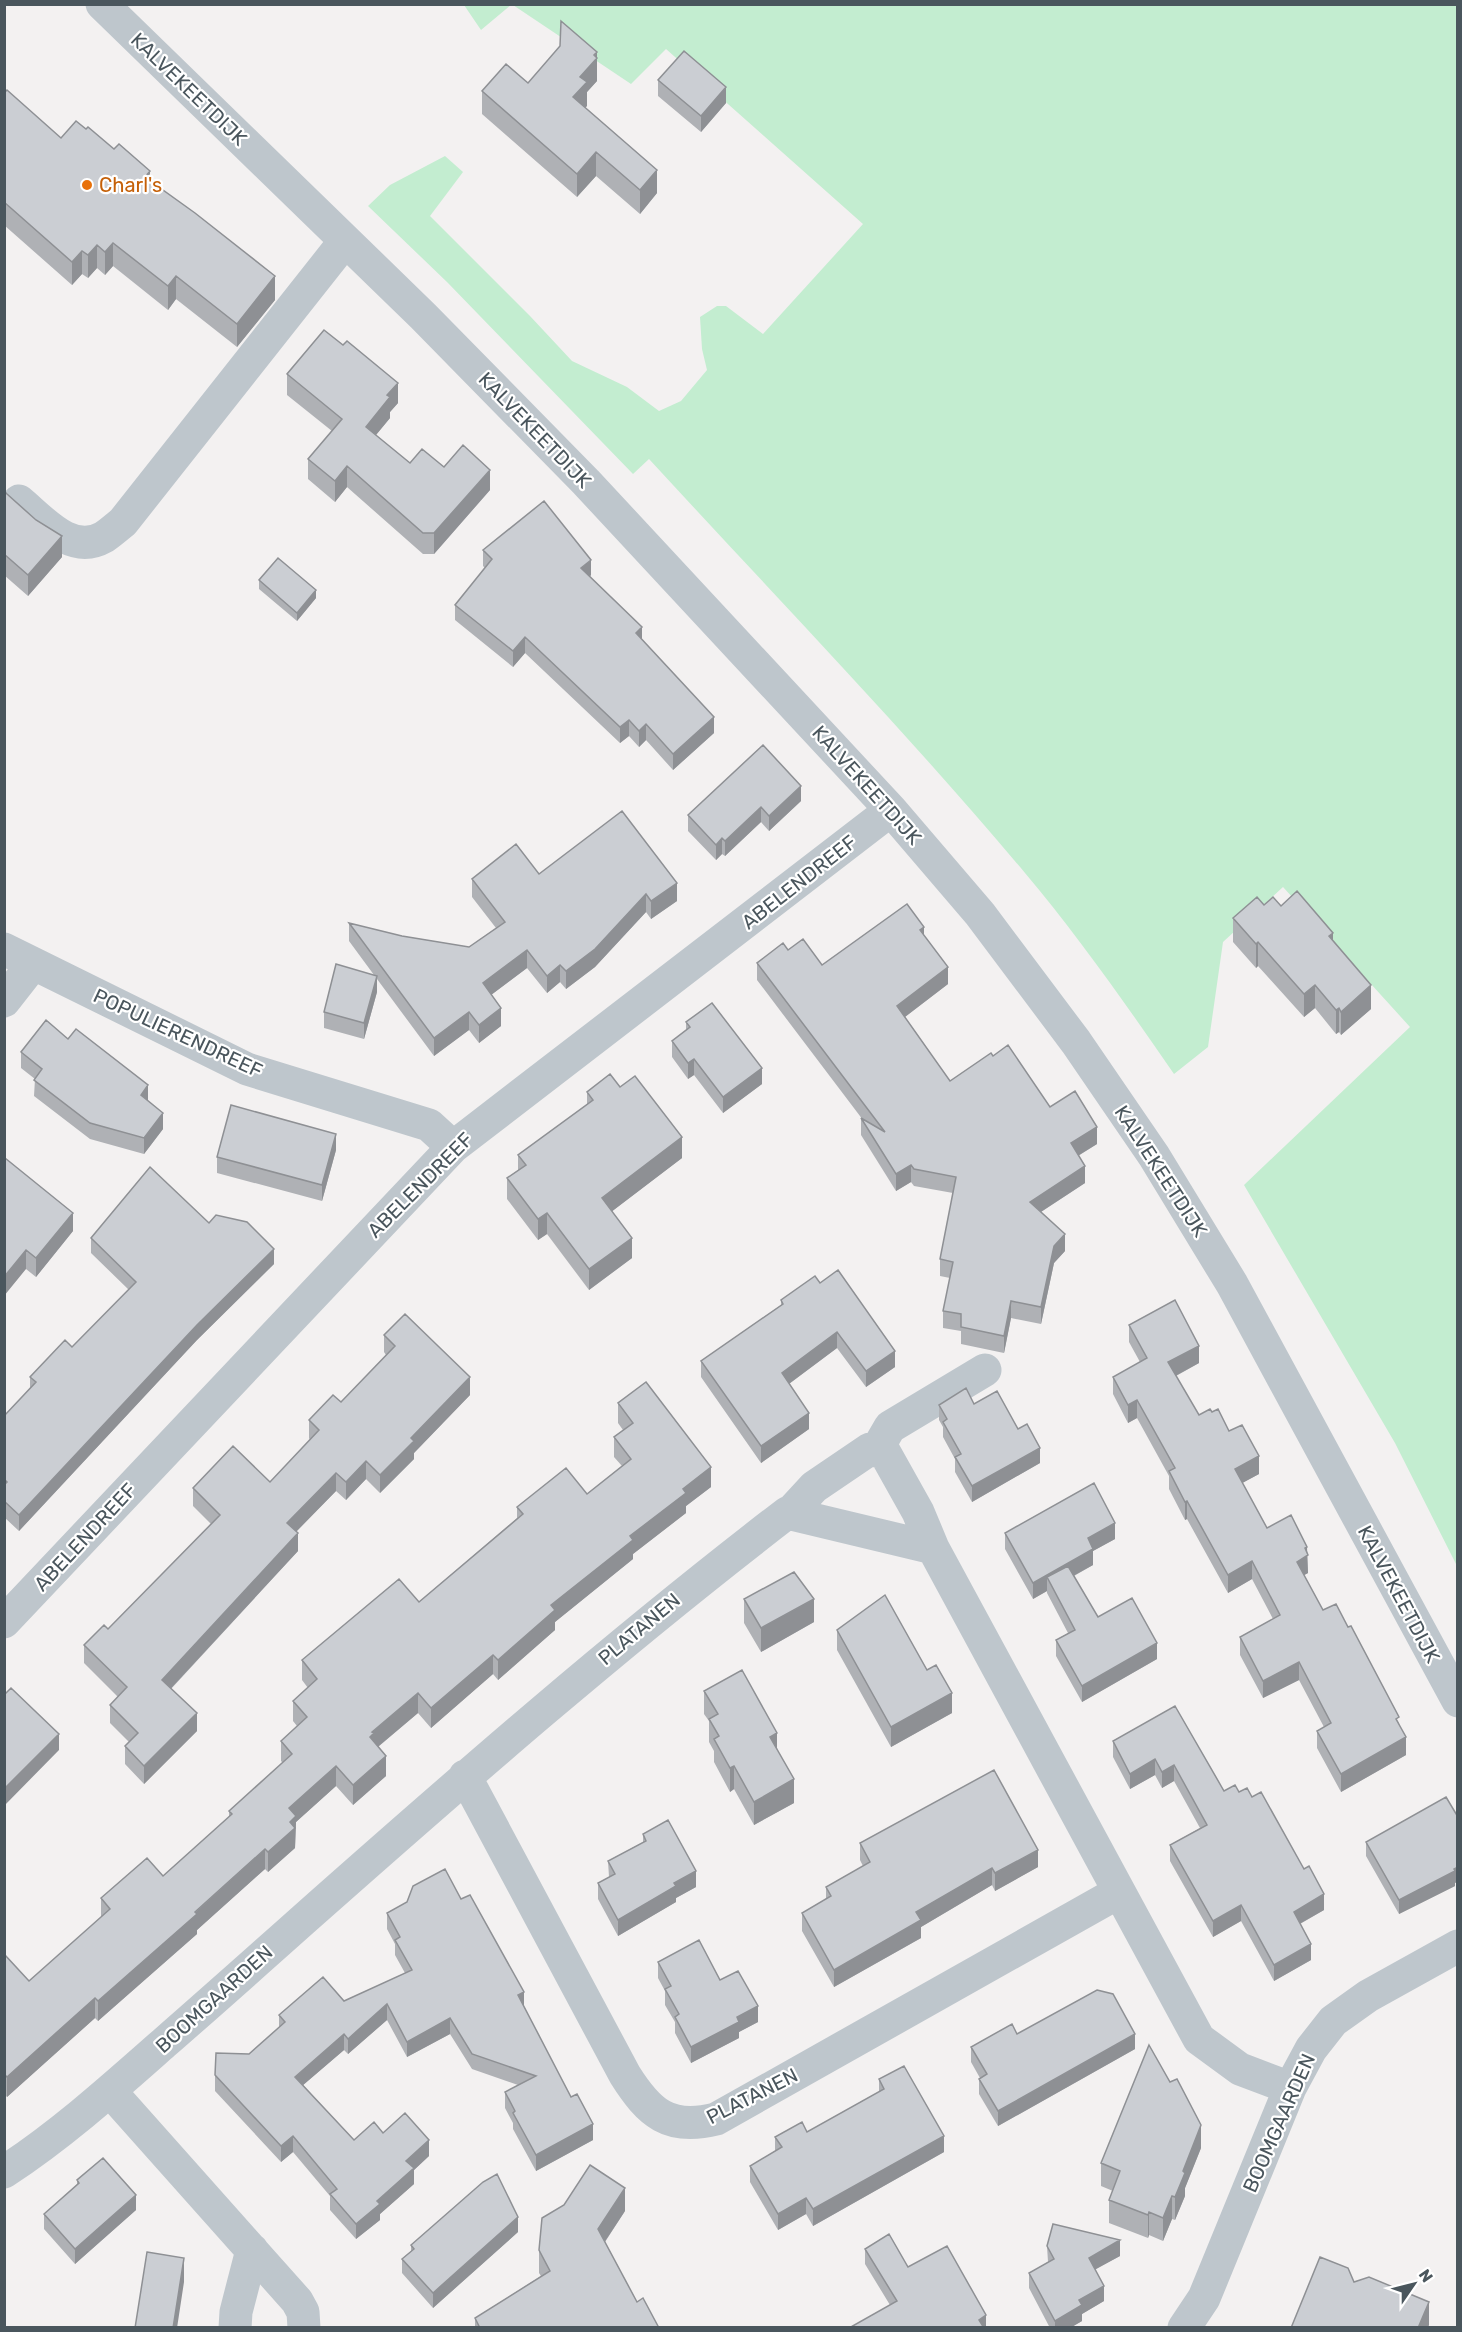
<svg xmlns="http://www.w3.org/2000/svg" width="1462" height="2332" font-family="Rubik,sans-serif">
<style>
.green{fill:#c3edd0}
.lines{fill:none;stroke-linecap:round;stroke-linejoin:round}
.minor{stroke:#bec6cc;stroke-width:33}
.wall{fill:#afb1b5}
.shaded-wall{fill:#8e9094}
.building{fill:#cbced3;stroke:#8e9094;stroke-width:1.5}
.food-dot{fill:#e8710a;stroke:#fff;stroke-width:2}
.labels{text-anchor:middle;stroke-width:4.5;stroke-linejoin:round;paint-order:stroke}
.street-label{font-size:20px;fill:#4a565d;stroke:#fff}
.food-label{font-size:20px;fill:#c56008;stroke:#fff;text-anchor:start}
</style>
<rect width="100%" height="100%" fill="#f3f1f1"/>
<path class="green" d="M464,5h47l-30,25z
M513,5h944v1561l-62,-123 -151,-258 166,-158 -127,-140 -60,55 -15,105 -34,27c-47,-68 -95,-137 -149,-201 -120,-143 -250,-277 -376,-414l-16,15 -186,-192 -79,-76 22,-21 55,-29 18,16 -33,44 100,100 42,45 55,26 32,24 22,-10 26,-31 -5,-21 -2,-32 17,-11h9l37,28 100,-110 -197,-175 -35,35z"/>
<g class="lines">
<path class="minor" d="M102,4l321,312 163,166 305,328 89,104 96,128 78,114 78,128 226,417
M19,501c23,19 52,55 85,36 6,-4 13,-10 19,-15l222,-281
M4,949l243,120 182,56 24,22
M4,1001l29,-37
M876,1451l14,-24 95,-57
M790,1513l24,-26 56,-38 15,4 33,59 15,36
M4,1622l449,-475 438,-337
M465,1776l160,299c24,38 44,56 91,44l403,-227
M110,2091l187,210 6,11 1,16
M4,2172c58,-38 109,-84 160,-129 47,-41 93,-82 139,-123 158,-140 317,-279 484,-407l146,35 266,491 41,30 50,19
M235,2328l1,-16 16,-62
M1184,2328l20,-30 86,-210 21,-39 22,-28 35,-25 90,-50"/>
</g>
<path class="wall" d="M597,52v29l-10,11v14l-2,1 72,86 -17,21 -44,-38 -19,21 -95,-83v-23l46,-8z
M658,80l68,23 -25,29 -43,-36z
M4,93l57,45 25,-9 64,51 125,120 -38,47 -61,-48 -8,11 -55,-44 -8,9 -8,-7 -9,10 -6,-4 -10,11 -68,-60z
M287,374l111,29 -8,9v6l-14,17 34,28 34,4 46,23 -56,64h-11l-76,-67 -12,15 -27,-23v-20l24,-28 -45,-36z
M4,491l58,66 -34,39 -24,-21z
M483,550l108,25 -1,2 52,62 72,94 -41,37 -27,-30 -7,7 -10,-11 -9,7 -95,-90 -12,14 -58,-47v-15l30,-37 -2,-2z
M259,580l57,18 -19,23 -38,-32z
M801,801l-32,30 -8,-9 -36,34 -3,-2 -6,6 -28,-29v-16z
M539,874l138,27 -26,18 -5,-7 -51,55 -29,22 -6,-7 -13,11 -20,-25 -36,27 10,31 -22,17 -10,-13 -35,26 -57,-77v13l-13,47 -40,-11v-16l50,-37 -25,-34v-18l53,13 67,11 27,-19 -24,-31v-18z
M1264,905l17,1 52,35 38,68 -30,26 -2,-3 -3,2 -21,-26 -11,9 -46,-51 -2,2 -23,-26v-24z
M924,936l24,48 -43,33 45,64 43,-25 57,51 47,37 -19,12 7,27 -44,29 24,39 -11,12 -13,61 -30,-6 -7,35 -43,-9v-13l-18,-3v-17l7,-33 -10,-2v-17l13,-66 -39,-7 -3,-4 -15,9 -35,-56v-17l2,2 -106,-140v-17l31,-13 34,15z
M686,1022l76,62 -39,29 -29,-38 -6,4 -16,-22v-16l14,-10z
M68,1039l95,90 -19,25 -54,-15 -56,-43 1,-17 -14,-11v-16z
M620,1087l62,71 -70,53 20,47 -43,32 -42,-56 -9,6 -31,-41v-21l11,-8v-15l69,-50v-13z
M336,1150l-14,51 -105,-28v-16z
M4,1159l69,72 -37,46 -10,-8z
M209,1223l65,41 -77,76 -178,191 -15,-14v-101l26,-27v-12l42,-30 57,-57 -38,-37v-15z
M820,1283l75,84 -29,20 -29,-39 -48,36 20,45 -48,34 -60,-86v-16l80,-56v-5z
M1129,1325l70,38 -23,13 23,39 13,-3 17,19 30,43 -17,9 25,45 40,26 1,19 -4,2 19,35 25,17 51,96 7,32 -65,37 -24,-44v-17l7,-4 -25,-47 -36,18 -23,-43v-18l33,-18 -21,-40 -24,14 -41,-74 -2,1 -16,-31v-13l-32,-58 -9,5 -15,-29v-17l27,-15 -11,-20z
M384,1335l86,60 -56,58v6l-34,34 -14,-14 -20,21 -10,-9 -40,41 2,19 -127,138 26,42 -53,53 -19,-20v-18l4,-4 -19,-19v-18l8,-8 -34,-34v-18l24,-16 103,-105 -18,-18v-18l77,-6 40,-42 -1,-2v-18l32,-18 45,-47 -2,-3z
M618,1403l93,84 -25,19v7l-53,41v5l-78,63v8l-57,50 -5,-6 -62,54 -13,-15 -40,34 8,29 -33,29 -17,-19 -40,36 -1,26 -27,24 -3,-3 -68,61v4l-99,87 -3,-3 -88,79 -3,-3v-140l25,27 72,-64v-19l62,-22 66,-59v-6l54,-48 -2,-2v-20l16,-15 -4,-5v-20l15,-13 -6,-8v-20l117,-58 98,-84v-11l70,-13 35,-28 -8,-9v-20l9,-7 -5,-7z
M974,1404l44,25 22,34 -68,39 -17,-30v-13l-12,-22v-10l-4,-7v-15z
M1005,1533l110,6 -22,12v14l-19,11 24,41 59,42 -75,43 -26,-46v-16l12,-7 -21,-40v-2l-14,8 -28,-50z
M744,1599l70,23 -53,30 -17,-29z
M837,1630l115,83 -61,34 -54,-97z
M704,1691l73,57 17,55 -40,22 -20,-36 -4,3 -16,-30v-11l-5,-9v-21l-5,-7z
M1175,1706l49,85 15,1 13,5 72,113 -24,14 11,36 -37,21 -33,-60 -28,16 -43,-76v-16l30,-17 -26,-47 -12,7 -7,-13 -25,14 -17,-32v-16z
M1458,1817v64l-3,2v3l-56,28 -33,-58v-14z
M643,1834l53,53 -20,11v4l-58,34 -20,-37v-16l11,-6 -1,-16 35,-19z
M860,1843l178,24 -43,24 -3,-6 -71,42v11l-87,49 -32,-56v-18l24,-14v-12l37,-21 -3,-6z
M461,1899l63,108 69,133 -57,31 -23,-42v-6l-8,-15v-16l13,-7 -46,-16 -22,-35 -43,23 -20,-37 -39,34 -4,-4 -41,35 51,55 29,-7 46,23 -15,14v14l-34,30v6l-24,19 -26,-29v-14l-37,-44 -12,10 -66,-71v-16l34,-21 30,-26v-13l65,-14 61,-28 -10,-18v-11l-8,-15v-16z
M658,1962l62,18 38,42 -19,10v6l-48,25 -16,-30v-11l-10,-17v-14l-7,-13z
M1017,2034l118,15 -137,77 -19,-32v-15l1,-1 -9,-16v-15z
M879,2079l65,73 -131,74 -7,-12 -28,16 -28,-48v-16l25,-15v-14l32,-5 72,-40z
M1201,2148l-16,40v8l-10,24 -3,-1 -9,22 -14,-6 -1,3 -39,-15v-23l4,-9 -12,-5v-23z
M77,2180l59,30 -61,54 -31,-35v-15l33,-29z
M625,2211l-20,31 32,60 22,26h-184v-10l66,-42 -2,-3v-23z
M518,2232l-85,76 -31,-35v-14l9,-8v-6z
M1047,2246l73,10 -25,13 9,32 -22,13v7l-12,7h-20l-21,-40v-15l19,-11z
M865,2249l43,18 78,61 -96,-23 -25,-41z"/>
<path class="shaded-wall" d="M597,52v29l-10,11v14l-14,14v-23l7,-20z
M726,87v16l-25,29v-16z
M596,152v24l-19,21v-23z
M657,170v23l-17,21v-24z
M150,171v23l-5,-17z
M113,243v23l-8,9v-23z
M97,245v23l-9,10v-23z
M82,251v23l-10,11v-23z
M176,276v23l-8,11v-24z
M275,276v24l-38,47v-23z
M398,383v20l-8,9v6l-24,29v-20l21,-32z
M347,466v21l-12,15v-21z
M490,470v20l-56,64v-21z
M62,536v21l-34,39v-21z
M591,560v15l-10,9v-16z
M316,590v8l-19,23v-8z
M642,627v16l-6,-10z
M525,637v16l-12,14v-16z
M714,717v16l-41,37v-16z
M629,720v16l-9,7v-16z
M646,724v16l-7,7v-16z
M801,786v15l-32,30v-15z
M761,807v15l-36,34v-15z
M722,838v16l-6,6v-15z
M677,883v18l-26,18v-18z
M646,894v18l-51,55 -29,22v-18z
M924,927v17l-4,-14z
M1333,933v23l-4,-20z
M1258,942v24l-2,2v-24z
M527,950v18l-44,33v-18z
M560,965v17l-13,11v-17z
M948,967v17l-51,39v-17z
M377,976v16l-13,47v-16z
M1315,985v23l-11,9v-23z
M1371,985v24l-30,26v-23z
M501,1008v18l-22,17v-18z
M1339,1008v24l-3,2v-24z
M469,1012v18l-35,26v-18z
M694,1059v16l-6,4v-16z
M762,1068v16l-39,29v-16z
M148,1085v16l-7,-6z
M163,1113v16l-19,25v-16z
M1097,1127v17l-26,16v-17z
M336,1134v16l-14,51v-16z
M682,1137v21l-80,61v-21z
M911,1165v17l-15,9v-17z
M1085,1166v17l-55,36v-17z
M73,1213v18l-37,46v-19z
M547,1213v21l-9,6v-21z
M1065,1234v17l-11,12 -13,61v-17l13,-61z
M632,1238v20l-43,32v-21z
M274,1249v15l-77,76 -178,191v-16l178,-190z
M26,1250v19l-22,27v-19z
M1011,1301v17l-7,35v-17z
M837,1332v16l-55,41v-16z
M1199,1346v17l-31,17v-18z
M895,1351v16l-29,20v-16z
M470,1377v18l-56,58v6l-34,34v-18l31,-37z
M1137,1400v18l-9,5v-18z
M809,1413v16l-48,34v-17z
M1040,1448v15l-68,39v-16z
M1259,1456v18l-24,13v-18z
M366,1461v18l-20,21v-18z
M711,1467v20l-25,19v7l-53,41v5l-78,63v8l-57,50v-20l53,-55 79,-69 53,-47z
M336,1473v18l-49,50v-18z
M1187,1501v18l-2,1v-18z
M1115,1523v16l-22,12v14l-40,22 -6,-10v14l-14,8v-16l55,-45z
M298,1533v18l-136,147v-18z
M1307,1547l1,26 -11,6v-17l8,-14z
M1252,1561v18l-24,14v-18z
M814,1599v23l-53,30v-24z
M1157,1643v16l-75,43v-16z
M493,1655v19l-62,54v-20z
M1299,1662v18l-36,18v-17z
M418,1693v20l-44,37 -4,-13 2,-5z
M952,1693v20l-61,34v-20z
M197,1713v18l-53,53v-18z
M777,1733v23l-7,-19z
M59,1734v16l-55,56v-17z
M1406,1737v18l-65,37v-18z
M386,1756v20l-33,29v-20z
M1155,1759v16l-25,14v-15z
M1174,1765v16l-12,7v-16z
M336,1766v20l-40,36 -1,26 -27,24v-20l21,-44z
M734,1766v23l-4,3v-24z
M794,1779v24l-40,22v-23z
M265,1849v20l-68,61v4l-99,87v-20z
M1038,1850v17l-43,24v-18z
M1458,1867v14l-3,2v3l-56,28v-14z
M992,1868v17l-71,42v11l-87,49v-17l82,-58z
M696,1871v16l-20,11v4l-58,34v-16l56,-37z
M1324,1894v16l-30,17v-15z
M1241,1905v16l-28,16v-16z
M1311,1944v16l-37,21v-16z
M524,1992v15l-6,-12z
M95,1998v20l-88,79v-20z
M387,2004v16l-39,34v-15z
M758,2006v16l-19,10v6l-48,25v-16l46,-30z
M450,2018v16l-43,23v-15z
M344,2034v16l-49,42v-15z
M1135,2034v15l-137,77v-15z
M593,2124v16l-57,31v-16z
M1201,2125v23l-16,40v8l-10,24v-23l8,-26z
M293,2136v16l-12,10v-16z
M944,2136v16l-131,74v-17z
M429,2140v16l-15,14v14l-34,30v6l-24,19v-15l21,-23 29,-40z
M625,2188v23l-27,41v-23z
M136,2195v15l-61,54v-15z
M1172,2196v23l-9,22v-23z
M806,2198v16l-28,16v-16z
M1149,2212v23l-1,3v-23z
M518,2217v15l-85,76v-15z
M1120,2240v16l-31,17v-15z
M184,2258v24l-7,46h-4z
M1104,2286v15l-22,13v7l-12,7h-15v-7l24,-21z
M1429,2302v23l-1,3h-10z
M986,2315v13h-7v-8z"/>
<path class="building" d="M561,21l36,31 -3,3 3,3 -17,19 7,5 -14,15 84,73 -17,20 -44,-38 -19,22 -95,-83 24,-27 22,19 32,-37z
M684,51l42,36 -25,29 -43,-36z
M7,90l54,48 15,-17 10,8 2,-2 26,22 5,-5 31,27 -5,6 50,36 80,63 -38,48 -61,-48 -8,10 -55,-43 -8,9 -8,-7 -9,10 -6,-4 -10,11 -68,-60v-109z
M324,330l19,15 4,-4 51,42 -11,12 3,2 -24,30 44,36 12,-14 22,18 19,-22 27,25 -56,63h-11l-76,-67 -12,15 -27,-22 34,-40 -55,-45z
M4,491l3,3 29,26 26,16 -34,39 -24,-21z
M544,501l47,59 -10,8 61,59 -6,6 78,84 -41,37 -27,-30 -7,7 -10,-11 -9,7 -95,-90 -12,14 -58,-46 37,-46 -9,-9z
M278,558l38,32 -19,23 -38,-33z
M763,745l38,41 -32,30 -8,-9 -36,34 -3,-3 -6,7 -28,-30z
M622,811l55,72 -26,18 -5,-7 -51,55 -29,22 -6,-6 -13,11 -20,-26 -44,33 18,25 -22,17 -10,-13 -35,26 -85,-115 53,13 67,11 36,-25 -33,-43 44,-35 23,30z
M1297,891l36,42 -4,3 42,49 -30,27 -2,-4 -3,2 -21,-25 -11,9 -46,-52 -2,2 -23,-26 24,-21 7,8 9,-8 8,9z
M907,904l17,23 -4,3 28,37 -51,39 53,75 41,-28 2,3 15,-11 42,62 25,-16 22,36 -26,16 14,23 -55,36 35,32 -11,12 -13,61 -30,-6 -7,35 -43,-9v-13l-18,-3 10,-49 -13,-3 16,-82 -42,-8 -3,-4 -15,9 -35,-56 24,14 -128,-169 26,-20 5,7 15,-11 19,26z
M336,964l41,12 -13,47 -40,-11z
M712,1003l50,65 -39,29 -29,-38 -6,4 -16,-22 18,-14 -4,-5z
M46,1020l22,19 8,-10 72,56 -7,10 22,18 -19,25 -54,-15 -56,-43 8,-11 -21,-17z
M610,1074l10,13 15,-11 47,61 -80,61 30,40 -43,31 -42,-56 -9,6 -31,-41 19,-13 -8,-10 75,-55 -6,-8z
M231,1105l105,29 -14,51 -105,-28z
M5,1158l68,55 -37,45 -10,-8 -22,27v-118z
M150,1167l59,56 7,-8 31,7 27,27 -77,76 -178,190 -15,-14v-16l3,-3 -3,-3v-63l32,-34 -6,-5 35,-37 7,7 64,-65 -45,-44z
M838,1270l57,81 -29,20 -29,-39 -55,41 27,40 -48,33 -60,-85 82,-57 -2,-4 34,-24 5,7z
M1175,1300l24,46 -31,16 31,53 11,-6 2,3 6,-3 11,22 13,-6 17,31 -24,13 32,59 24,-13 16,32 -2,1 3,7 -11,7 26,48 13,-6 12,23 3,-1 48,91 -3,2 10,18 -65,37 -24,-43 14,-8 -32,-61 -36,19 -23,-44 40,-22 -28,-54 -24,14 -41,-74 -2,1 -16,-31 6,-3 -38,-68 -9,5 -15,-28 34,-19 -18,-33z
M405,1314l65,63 -59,61 3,3 -34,34 -14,-14 -20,21 -10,-9 -49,50 11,10 -136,147 35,33 -53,53 -19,-20 13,-13 -28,-28 17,-18 -43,-42 20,-20 4,4 112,-114 -27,-27 40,-42 37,36 49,-52 -10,-10 24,-25 8,7 54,-56 -11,-11z
M646,1382l65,85 -28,22 3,4 -56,43 3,4 -82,65 4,5 -57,50 -5,-5 -62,53 -13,-15 -46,39 2,1 -4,4 16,19 -33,29 -17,-19 -47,42 7,8 -6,6 5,6 -27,24 -3,-3 -70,63 2,2 -99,87 -3,-3 -88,79 -3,-3v-120l25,27 81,-72 -9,-11 46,-40 16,18 69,-62 -3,-3 63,-57 -11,-13 26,-24 -14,-16 24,-22 -15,-19 97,-81 20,23 104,-88 -6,-7 49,-39 21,26 44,-35 -17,-22 19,-14 -15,-20z
M966,1388l8,16 23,-13 21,38 9,-5 13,24 -68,38 -17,-29 6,-3 -18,-32 4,-3 -8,-14z
M1094,1483l21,40 -27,15 5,11 -60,34 -28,-50z
M1068,1566l30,51 34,-19 25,45 -75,43 -26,-46 19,-10 -28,-53z
M794,1572l20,27 -53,29 -17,-29z
M885,1595l42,75 9,-5 16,28 -61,34 -54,-97z
M742,1670l35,63 -7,4 24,42 -40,23 -20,-36 -4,2 -16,-29 5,-3 -10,-17 9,-5 -14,-23z
M11,1688l48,46 -55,55v-94z
M1175,1706l49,85 11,-6 4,7 8,-4 5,9 9,-5 43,77 5,-3 15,28 -30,18 17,32 -37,21 -33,-60 -28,16 -43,-76 37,-20 -33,-60 -12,7 -7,-13 -25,15 -17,-33z
M994,1770l44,80 -43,23 -3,-5 -76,44 5,8 -87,50 -32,-57 29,-17 -5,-9 44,-25 -10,-19z
M1446,1797l12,20v50l-4,2 1,2 -56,29 -33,-58z
M668,1820l28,51 -22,12 2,3 -58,34 -20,-37 17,-9 -7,-13 38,-20 -3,-7z
M445,1869l16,30 9,-4 54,97 -6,3 53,102 6,-3 16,30 -57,31 -23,-42 2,-2 -10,-19 31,-16 -64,-22 -22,-36 -43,24 -20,-38 -39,35 -4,-5 -49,43 59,63 20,-18 9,11 22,-20 24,27 -23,21 8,7 -37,33 3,3 -24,20 -26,-30 7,-5 -44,-53 -12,10 -66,-71 1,-22 33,1 36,-32 -6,-7 44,-38 21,24 68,-31 -17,-30 5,-3 -13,-24 20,-11 6,-16z
M699,1940l21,40 18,-9 20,35 -21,11 2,5 -48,25 -16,-30 4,-3 -14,-25 6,-3 -13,-24z
M1097,1990l16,4 22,40 -137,77 -19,-32 8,-5 -16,-27 41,-23 5,10z
M1149,2045l21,37 7,-3 24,46 -18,46 2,2 -10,24 -3,-1 -9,22 -14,-6 -1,3 -39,-15 11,-29 -19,-8z
M904,2066l40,70 -131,73 -7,-11 -28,16 -28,-48 32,-19 -7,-10 27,-15 5,10 77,-43 -5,-10z
M103,2158l33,37 -61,54 -31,-35 35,-31 -2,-3z
M590,2165l35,23 -27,41 39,73 6,-4 16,30h-179l-5,-10 75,-47 -11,-21 3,-32 22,-13z
M497,2174l21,43 -85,76 -31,-34 12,-10 -3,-4 72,-63z
M1053,2224l67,16 -31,18 15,28 -25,14 3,5 -27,16 -26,-48 25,-14 -7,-13z
M889,2234l19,33 39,-21 39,69 -7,5 5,8h-135l48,-27 -32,-52z
M147,2252l37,6 -11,70h-38z
M1320,2257l28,11 6,14 15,-5 60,25 -11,26h-127z"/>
<circle class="food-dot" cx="87" cy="185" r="6"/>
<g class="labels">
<g class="street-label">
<text transform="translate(189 89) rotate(44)" y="7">KALVEKEETDIJK</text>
<text transform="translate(535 430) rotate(46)" y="7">KALVEKEETDIJK</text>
<text transform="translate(867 785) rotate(48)" y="7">KALVEKEETDIJK</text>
<text transform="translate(799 882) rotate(-38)" y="7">ABELENDREEF</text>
<text transform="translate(178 1033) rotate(25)" y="7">POPULIERENDREEF</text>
<text transform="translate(1161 1171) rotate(57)" y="7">KALVEKEETDIJK</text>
<text transform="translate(420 1185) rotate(-45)" y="7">ABELENDREEF</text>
<text transform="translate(85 1537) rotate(-47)" y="7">ABELENDREEF</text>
<text transform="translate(1399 1594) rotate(62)" y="7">KALVEKEETDIJK</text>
<text transform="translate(639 1629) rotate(-40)" y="7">PLATANEN</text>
<text transform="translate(214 1999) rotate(-42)" y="7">BOOMGAARDEN</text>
<text transform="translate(752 2096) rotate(-27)" y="7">PLATANEN</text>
<text transform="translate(1279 2123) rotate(-66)" y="7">BOOMGAARDEN</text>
</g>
<g class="food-label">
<text x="99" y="192">Charl's</text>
</g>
</g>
<rect width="1462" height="2332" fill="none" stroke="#4a565d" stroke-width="12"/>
<g transform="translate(1414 2284) rotate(55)" stroke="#ffffff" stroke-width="4.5" paint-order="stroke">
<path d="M0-4.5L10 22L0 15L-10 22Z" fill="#4a565d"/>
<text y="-9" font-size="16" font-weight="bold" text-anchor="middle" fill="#4a565d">N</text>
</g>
</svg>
